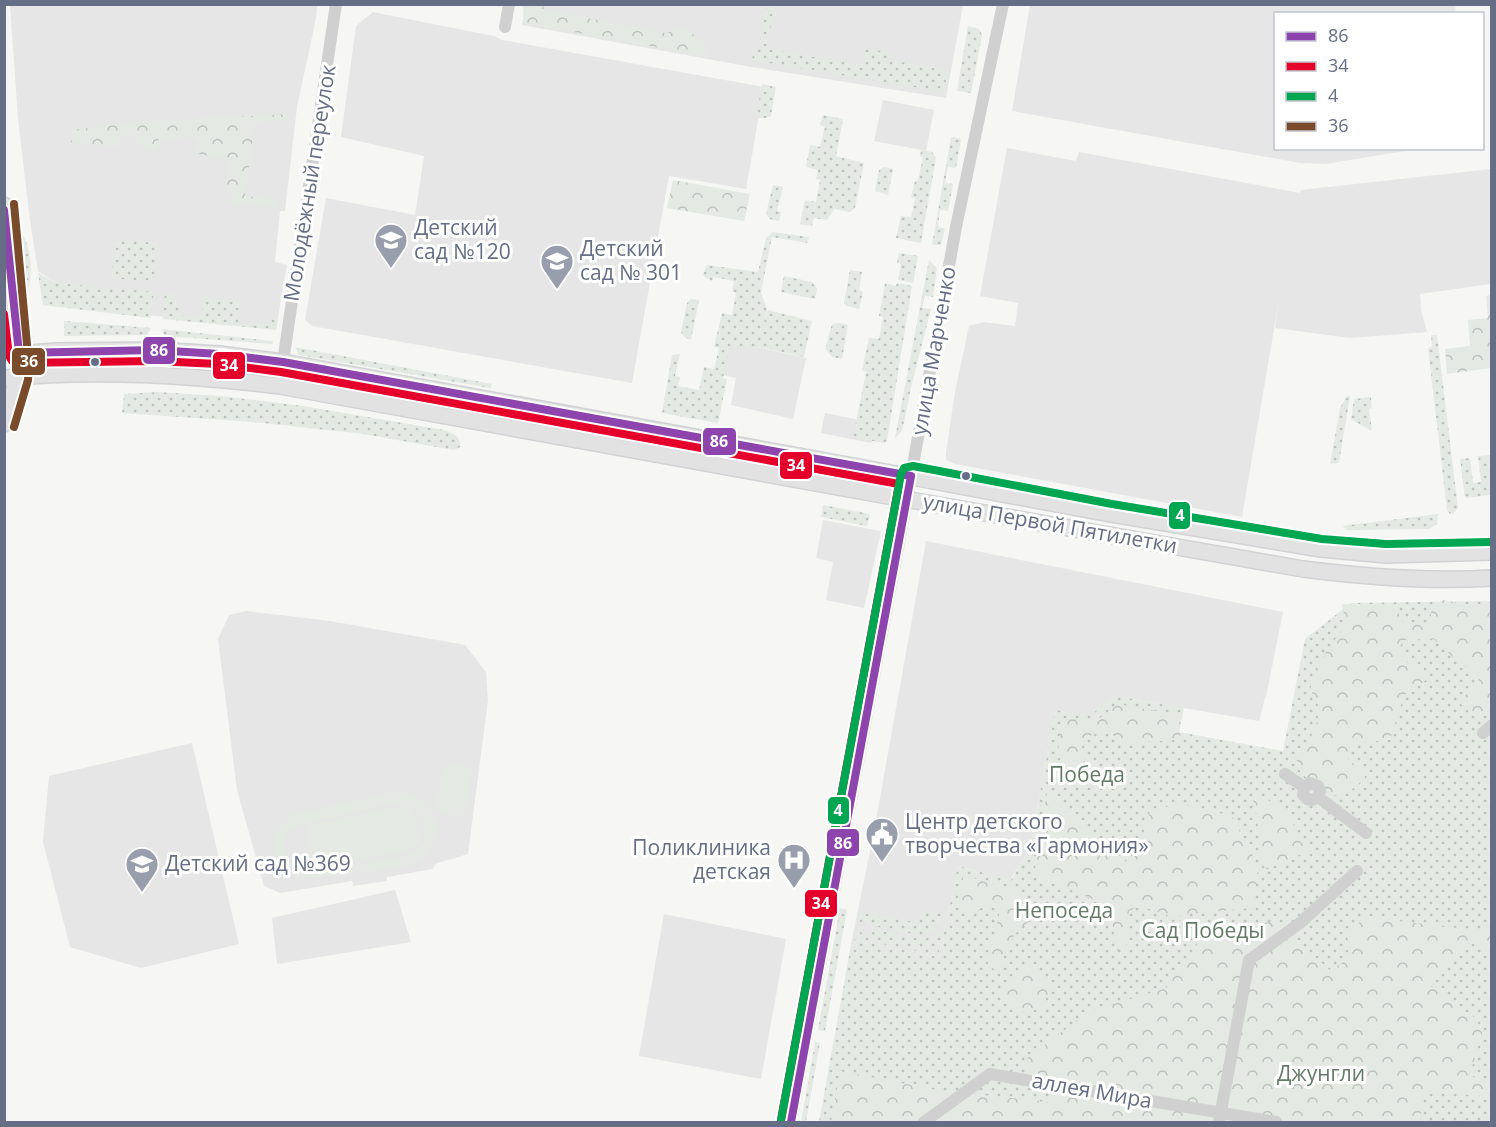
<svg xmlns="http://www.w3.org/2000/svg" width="1496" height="1127" font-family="'Open Sans',sans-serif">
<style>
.built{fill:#e6e6e7}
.grass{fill:url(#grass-dots)}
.forest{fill:url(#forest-crowns)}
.garden{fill:#e4e9e3;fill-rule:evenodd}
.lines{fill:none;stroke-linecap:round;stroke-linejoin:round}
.major-casing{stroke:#d1d2d4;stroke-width:18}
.minor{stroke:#d0d0d1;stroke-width:12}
.major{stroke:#e2e2e3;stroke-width:15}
.bus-1-casing{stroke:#fff;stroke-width:12}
.bus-2-casing{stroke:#fff;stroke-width:12}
.bus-3-casing{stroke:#fff;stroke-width:12}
.bus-4-casing{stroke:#fff;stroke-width:12}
.bus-1{stroke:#8e44ad;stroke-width:8}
.bus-2{stroke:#e4002b;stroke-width:8}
.bus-3{stroke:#00a651;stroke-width:8}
.bus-4{stroke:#7a4b2a;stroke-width:8}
.bus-dot{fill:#656e85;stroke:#fff;stroke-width:2}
.labels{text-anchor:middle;stroke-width:6;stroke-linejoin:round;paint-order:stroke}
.street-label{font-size:21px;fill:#656e85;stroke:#fff}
.poi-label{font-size:21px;fill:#656e85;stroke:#fff;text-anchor:start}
.park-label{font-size:21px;fill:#647c67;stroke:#fff}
.line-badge{stroke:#fff;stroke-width:2}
.badge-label{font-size:16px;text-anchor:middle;font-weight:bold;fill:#fff}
</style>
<defs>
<pattern id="grass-dots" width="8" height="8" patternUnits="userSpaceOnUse" patternTransform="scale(1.5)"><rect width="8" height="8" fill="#e4e9e3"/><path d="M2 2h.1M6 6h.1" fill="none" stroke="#bcc1be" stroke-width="1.8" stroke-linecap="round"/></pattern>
<pattern id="forest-crowns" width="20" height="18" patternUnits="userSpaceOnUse" patternTransform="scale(1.5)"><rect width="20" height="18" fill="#e4e9e3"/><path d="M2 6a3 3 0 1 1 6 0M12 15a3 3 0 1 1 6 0" fill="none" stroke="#bcc1be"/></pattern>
</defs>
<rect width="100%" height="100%" fill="#f6f6f5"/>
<path class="built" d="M526,4l437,1 -17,93 -195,-31 -229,-42z
M10,5h307l-1,13 -19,89 -12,104h-5l-5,51 12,3 -11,64 -223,-24 2,-23 -17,-11 -8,-50 -12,-102z
M1030,5l425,-1 1,9 -180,1v134l141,1 -92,15 -25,-1 -288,-52z
M373,12l121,24 8,4 262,47 -18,102 -77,-13 -37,207 -320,-57 -7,-6 21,-122 89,17 9,-59 -83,-19 15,-111z
M883,100l51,10 -8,41 -52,-10z
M1007,148l69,13 3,-9 221,41 1,-3 190,-21v115l-71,10 1,16 6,22 -77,6 -75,-10 4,-28 -37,217 -287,-53 -9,-4v-8l9,-60 14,-66 14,-4 32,4 3,-23 -38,-7z
M730,341l76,17 -13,61 -62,-14 5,-27 -14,-3z
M825,413l50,10 -4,20 -50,-10z
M823,520l58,11 -17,77 -38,-8 7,-38 -17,-4z
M926,541l357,71 -17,85 -1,1 -6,23 -145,-25 -23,20 -36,-6 -25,139 -20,31 -52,-14 -19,91 -87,-18 21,-102z
M246,611l84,10 135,24 21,27 2,28 -20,154 -33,10 -2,5 -46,8v4l-34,5 -1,-5 -72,12 -16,-7 -27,-96 -19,-151 11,-24z
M192,743l47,201 -98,24 -71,-21 -27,-105 6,-66z
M395,890l16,52 -134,22 -5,-46z
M664,914l122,25 -25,140 -122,-23z"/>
<path class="grass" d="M767,5h8l-9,44 95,16 4,-17 27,5 -1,7 57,11 -4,21 -186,-31 -6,-3 7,-13z
M968,26l11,3 3,6 -11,58 -14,-2z
M762,84l14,3 -5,29 -6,2h-9z
M823,115l20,4 -7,37 28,7 -9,45 -5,4 -16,-3 -7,11 -13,-2 -2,8 -12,-2 5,-24 11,2 4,-22 -4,-1 2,-9 -12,-3 4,-22 10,2 5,-20 -5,-2z
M951,137l8,1 2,2 -5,28 -8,-1 -3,16 8,1 -5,27 -8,-1 -2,17 7,2 -4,16h-9z
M921,150l11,2 4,6 -15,85 -25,-5 5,-22 10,1 4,-19 -4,-1 4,-16h3l5,-24 -3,-1z
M884,167l9,2 -5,26 -13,-4 4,-21z
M773,185l10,2 -6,24 4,1 -2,9 -9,-2 -4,-5z
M18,225c15,26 15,44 9,72z
M773,232l36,5 -2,6 -35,-6 -11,55 6,18 -4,17 5,-17 44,11 -8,36 -46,-10 -1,2 -26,-5 -8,34 4,1 -9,44 -56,-10 10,-58 8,-1 -5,22 5,1 -2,9 21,4 5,-23 10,2 5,-21 -5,-1 8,-34 10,2 4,-22 -4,-2 2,-10 -20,-4 -2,4 -7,-4 -2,-2 4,-10 51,7 8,-34z
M115,240l42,3 -3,39 -43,-4z
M899,253l19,3 -5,27 -15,-3 3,-16 -4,-1z
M929,260l8,8 -4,29 -8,-1 -3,12 9,1 -18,70 -11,52 -7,7z
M850,270l12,2 -3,18 4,2 -4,17 -12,-3 -3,-3z
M38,273l18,10 98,9 -4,26 -107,-13z
M784,276l28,6 5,7 -2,10 -34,-7z
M885,283l11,3 1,-3 15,3 -25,155 -4,2 -30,-6 13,-65 -4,-2 7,-32 10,1 4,-22 -4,-1z
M165,293l8,1 9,22 19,2 2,-20 37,4 -2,20 30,3 2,-8 8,1 -2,12 -113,-11z
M691,299l8,1 -8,40 -7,-3 -3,-5 6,-29z
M64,321l87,7 -4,7 -83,1z
M840,323l8,2 -6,34 -10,-2 -7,-8 7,-25z
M162,329l111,12 -1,3 -108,-8z
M1431,335h6l21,173 -5,6h-3l-3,-4 -19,-162 4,-1z
M295,347l197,37 -1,4 -192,-33z
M157,392l63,4 83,10 141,24c9,3 17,6 16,17l-6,3 -91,-16 -110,-12 -131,-9 2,-19z
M1347,396h3l-11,67 -9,1 10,-56z
M1371,397l1,11 -3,1 3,21h-2l-19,-11 3,-20z
M1491,455v40l-26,3 -5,-39 10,-1 3,25 8,-1 -3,-26z
M823,505l47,9 -3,12 -46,-9z
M1438,514l-1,10 -8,5 -81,1 -6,-4z
M1491,601v521h-672l33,-183 87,18 19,-91 53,14 19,-31 25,-139 36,5 23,-19 70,12 -5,24 104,19 22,-112 46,-36z
M840,908l7,2 -22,121 -7,-1z
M943,910l-6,20 -17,5 -47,-9 -7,-6 -8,4 3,-11 53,9 5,-3 3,-5z
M858,930l7,6c6,-1 7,-5 13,-5 20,1 50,17 65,-1l-5,25 -81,-16z
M815,1042l5,1 -14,79h-5z"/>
<path class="forest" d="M523,5h20l1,5 121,23 20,-5 22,17 -2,11 -181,-33z
M288,114v5l-33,3 -10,74 32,4 -2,6 -43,-3 2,-9 -9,-8 3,-27 -29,-5 -1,-15 -10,-3 -16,4 -14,-2 2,6 -6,7 -11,-2 -9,-15 -13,2 -2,11 -48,-5v-12l70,-8z
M673,180l77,14 -6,27 -77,-13z
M1491,295v73l-44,6 -2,-25 25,-3 -2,-26 20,-2 -2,-22z
M1443,600l25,5 23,-1v103l-12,13 -21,-18 21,-19 -1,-8 -22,-15 -22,-21 -30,1 -6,10 8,12 13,2 5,6 2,10 -22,15 -14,45 -41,3 -1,19 16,4 1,12c-14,13 -22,22 -42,15l-7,-12 -15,-6 -5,-18c12,-14 24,-30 22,-50 -1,-8 -8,-13 -7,-22 5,-22 23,-43 35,-61l-4,-20 52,1 10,19h27v-12z
M1118,704l61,11 1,25 -59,3 -12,-12 -21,5 -6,11 3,15 -14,17 -13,-25 3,-36 36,2z
M1047,793c25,26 52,51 83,71l9,-16 11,-37 31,-8 51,13 26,52 -4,40 -50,4 -32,5 -32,-11 -11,5 -3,36 -9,3 -8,-44 -65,-27 -9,-9 2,-25z
M1252,795h8l27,17 14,27 13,10 -47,20 -5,-4 -5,-48z
M964,875l55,17 10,29 -15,14 -17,37 -9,-8 12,-54 -15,-5 -15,13 -14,-13z
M1365,917l126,15v17l-25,-7 -35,44 24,21 21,11 6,15 -12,41 17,14 -4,8 -59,-4 -4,30h-589l9,-51 97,19 111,12 2,-13 -25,-16v-13l63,-48 78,-24 42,-59 40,8 16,-14 7,-1 10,4 50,45 18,-13 -3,-23z
M1030,961l23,24 -12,24 -25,4 -16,-24z"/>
<path class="garden" d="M446,764l21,3 5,4 -7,41 -5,4 -19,-2 -5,-5 6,-40z
M393,792c52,1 59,60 10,75l-101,12c-36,-11 -39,-49 -6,-65zM395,803c27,-2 43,35 17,50 -15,9 -87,16 -106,17 -25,-3 -30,-30 -10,-44z
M401,806l8,1 5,7 6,26 -5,8 -91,19c-15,-1 -15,-20 -17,-32l4,-10z"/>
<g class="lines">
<defs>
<path id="major" d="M4,205l15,161 -1,11 -14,47
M4,355l52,-4 99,-1 64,4 64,8 554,101 273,51 211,35 65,6 106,-3
M4,378c93,-9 184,-3 276,8l602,109 421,74c63,8 125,13 189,9"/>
</defs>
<use href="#major" class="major-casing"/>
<path class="minor" d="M505,27l4,-23
M283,362l53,-358
M911,476l45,-249 47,-223
M1483,733l9,-8
M1285,774l19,13 -1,8 4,4 5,1 6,-3 48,36
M1304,787l6,-4 8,3 2,5 -2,6
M791,1122l116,-623
M924,1122l66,-48 286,48
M1219,1122l30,-162 51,-37 57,-52"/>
<use href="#major" class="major"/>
<defs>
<path id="bus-1" d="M4,210l15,143 136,-3 64,4 64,8 628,114 -120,646"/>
<path id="bus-2" d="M4,314l5,42 3,5 5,2 138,-2 63,3 63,8 618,112 -118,636"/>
<path id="bus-3" d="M781,1120l120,-646 3,-6 9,-2 199,38 210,35 64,5 106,-2"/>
<path id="bus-4" d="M14,427l14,-47 1,-14 -15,-162"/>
</defs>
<use href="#bus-1" class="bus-1-casing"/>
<use href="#bus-2" class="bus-2-casing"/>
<use href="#bus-3" class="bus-3-casing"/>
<use href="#bus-4" class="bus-4-casing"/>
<use href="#bus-1" class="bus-1"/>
<use href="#bus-2" class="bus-2"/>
<use href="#bus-3" class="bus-3"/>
<use href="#bus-4" class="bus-4"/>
</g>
<defs>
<symbol id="school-pin" viewBox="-11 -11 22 30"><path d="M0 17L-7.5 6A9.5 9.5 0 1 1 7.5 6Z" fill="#989eac" stroke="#fff"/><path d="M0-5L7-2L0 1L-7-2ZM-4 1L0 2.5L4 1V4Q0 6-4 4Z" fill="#fff"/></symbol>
<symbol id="civic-pin" viewBox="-11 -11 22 30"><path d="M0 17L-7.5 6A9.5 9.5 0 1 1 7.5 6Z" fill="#989eac" stroke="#fff"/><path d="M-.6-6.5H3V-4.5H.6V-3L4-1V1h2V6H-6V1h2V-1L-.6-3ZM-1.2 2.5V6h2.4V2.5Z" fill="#fff"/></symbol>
<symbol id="hospital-pin" viewBox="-11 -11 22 30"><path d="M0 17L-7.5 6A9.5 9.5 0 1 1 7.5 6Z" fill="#989eac" stroke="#fff"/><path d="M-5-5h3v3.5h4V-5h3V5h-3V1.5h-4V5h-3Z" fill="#fff"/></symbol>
</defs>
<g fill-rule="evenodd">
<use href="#school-pin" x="372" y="221" width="38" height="52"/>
<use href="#school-pin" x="538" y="242" width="38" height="52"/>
<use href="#civic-pin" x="863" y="815" width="38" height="52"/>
<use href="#hospital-pin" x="775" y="841" width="38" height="52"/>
<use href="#school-pin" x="123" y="845" width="38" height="52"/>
</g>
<g class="bus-dot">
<circle cx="95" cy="362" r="5"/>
<circle cx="966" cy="476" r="5"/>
</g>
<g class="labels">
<g class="street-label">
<text transform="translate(310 183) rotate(-81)" y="7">Молодёжный переулок</text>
<text transform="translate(934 351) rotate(-80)" y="7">улица Марченко</text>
<text transform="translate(1050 524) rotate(10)" y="7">улица Первой Пятилетки</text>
<text transform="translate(1092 1091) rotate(10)" y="7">аллея Мира</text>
</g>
<g class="poi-label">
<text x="414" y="235">Детский<tspan x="414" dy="24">сад №120</tspan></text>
<text x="580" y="256">Детский<tspan x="580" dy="24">сад № 301</tspan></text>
<text x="905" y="829">Центр детского<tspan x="905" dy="24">творчества «Гармония»</tspan></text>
<text x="771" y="855" text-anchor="end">Поликлиника<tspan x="771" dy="24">детская</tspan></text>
<text x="165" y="871">Детский сад №369</text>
</g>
<g class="park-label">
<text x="1087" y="782">Победа</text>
<text x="1064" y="918">Непоседа</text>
<text x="1203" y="938">Сад Победы</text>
<text x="1321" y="1081">Джунгли</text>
</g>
</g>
<g class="line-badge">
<rect x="142" y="336" width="34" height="29" rx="6" fill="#8e44ad"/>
<rect x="11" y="347" width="35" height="29" rx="6" fill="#7a4b2a"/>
<rect x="212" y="351" width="34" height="29" rx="6" fill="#e4002b"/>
<rect x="702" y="427" width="35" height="29" rx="6" fill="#8e44ad"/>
<rect x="779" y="451" width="34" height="29" rx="6" fill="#e4002b"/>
<rect x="1168" y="501" width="23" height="29" rx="6" fill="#00a651"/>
<rect x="827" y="796" width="23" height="29" rx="6" fill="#00a651"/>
<rect x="826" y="828" width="34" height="29" rx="6" fill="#8e44ad"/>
<rect x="804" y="889" width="34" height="29" rx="6" fill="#e4002b"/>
</g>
<g class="badge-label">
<text x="159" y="356">86</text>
<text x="29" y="367">36</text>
<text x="229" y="371">34</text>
<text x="719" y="447">86</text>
<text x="796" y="471">34</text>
<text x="1180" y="521">4</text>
<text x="838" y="816">4</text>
<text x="843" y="849">86</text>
<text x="821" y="909">34</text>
</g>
<rect width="1496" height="1127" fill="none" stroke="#656e85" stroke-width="12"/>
<rect x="1274" y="12" width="210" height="138" fill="#ffffff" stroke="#c1c5ce" stroke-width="1.5"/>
<rect x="1286" y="32" width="30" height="9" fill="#8e44ad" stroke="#c1c5ce" stroke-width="1.5"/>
<text x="1328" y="42" font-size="18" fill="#656e85">86</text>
<rect x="1286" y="62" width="30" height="9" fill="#e4002b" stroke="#c1c5ce" stroke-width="1.5"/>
<text x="1328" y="72" font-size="18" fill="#656e85">34</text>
<rect x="1286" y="92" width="30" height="9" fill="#00a651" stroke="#c1c5ce" stroke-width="1.5"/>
<text x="1328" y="102" font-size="18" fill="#656e85">4</text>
<rect x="1286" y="122" width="30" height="9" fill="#7a4b2a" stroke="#c1c5ce" stroke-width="1.5"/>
<text x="1328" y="132" font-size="18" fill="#656e85">36</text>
</svg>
